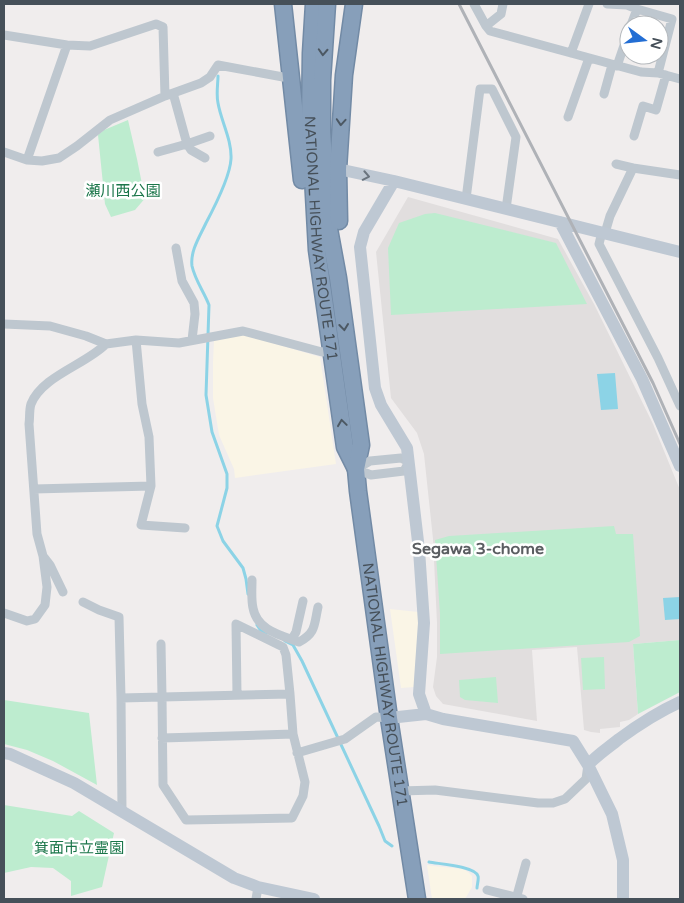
<svg xmlns="http://www.w3.org/2000/svg" width="684" height="903" font-family="'Varela Round','Noto Sans JP',sans-serif">
<style>
.commercial{fill:#faf5e6}
.education{fill:#e1dede}
.green{fill:#bdeccf}
.water{fill:#8cd3e6}
.lines{fill:none;stroke-linecap:round;stroke-linejoin:round}
.stream{stroke:#8cd3e6;stroke-width:3}
.highway-casing{stroke:#728aa5;stroke-width:19}
.street{stroke:#bec7cf;stroke-width:9}
.secondary{stroke:#bec8d3;stroke-width:12}
.highway{stroke:#879fba;stroke-width:16}
.rail{stroke:#afb2b7;stroke-width:3}
.oneway{stroke:#4c5863}
.oneway2{stroke:#6a747e}
.labels{text-anchor:middle;stroke-width:5;stroke-linejoin:round;paint-order:stroke}
.park-label{font-size:15px;fill:#1b764a;stroke:#fff}
.street-label{font-size:15px;fill:#465059;stroke:#fff}
.neighbourhood-label{font-size:16px;font-weight:bold;fill:#5a5d61;stroke:#fff}
</style>
<rect width="100%" height="100%" fill="#f0eded"/>
<path class="commercial" d="M241,334l11,3 68,20 16,107 -101,14 -1,-9 -15,-34 -6,-37v-36l1,-22z
M390,609l28,3v17l-4,58 -13,1z
M427,865l6,1 30,3 5,3 4,4v11l-7,12h-33z"/>
<path class="education" d="M408,197l150,42 36,65 59,120 27,66v150l-47,4 5,70 -9,6 -9,2v5l-20,2v4l-9,-1 -7,-2 -7,-83 -45,3 5,71 -94,-17 -7,-8 -3,-9 4,-30v-34l-4,-84 -9,-85 -7,-21 -26,-35 -15,-146z"/>
<path class="green" d="M128,120l9,39 5,25 11,-1 -6,13 -12,14 -24,7 -6,-13 -7,-69 6,-5z
M435,213l121,30 31,61 -196,11 -3,-67 11,-25 26,-9z
M614,526l2,8h17l7,102 -11,6 -189,12v-40l-5,-74 14,-4z
M680,640v52l-42,22 -5,-70z
M604,657l1,32 -22,1 -2,-32z
M496,677l2,26 -33,-3 -5,-3 -1,-17z
M4,700l85,13 8,72 -44,-24 -26,-11 -23,-6z
M4,805l68,11 7,-5 35,22 -12,54 -31,9v-15l-18,-13 -22,-1 -27,6z"/>
<path class="water" d="M615,373l3,36 -17,1 -4,-36z
M680,597v22l-15,1 -2,-22z"/>
<g class="lines">
<path class="stream" d="M218,76c0,8 -2,18 0,27 3,18 14,37 13,56 -1,18 -16,47 -25,64 -6,13 -16,28 -14,43 3,14 12,26 17,39l-3,90 6,37 15,42v14l-10,38 6,15 20,27 3,11 2,15
M257,625l4,6 7,2
M285,641l8,4 9,16 77,165 6,15 7,5
M429,862c10,2 46,4 49,14 1,3 -1,9 -1,12"/>
<defs>
<g id="highway">
<path d="M283,4l19,176"/>
<path id="s1" d="M314,4l-3,49 -1,70 7,127 28,197 11,22"/>
<path id="s2" d="M327,4l-5,76v51l7,98 9,49 23,167 -5,24 2,22 31,227 28,181"/>
<path d="M339,221l-1,-52 6,-94 10,-71"/>
</g>
</defs>
<use href="#highway" class="highway-casing"/>
<path class="street" d="M474,4l12,22 4,5 151,41 17,1 22,6
M607,4l20,1
M628,4l-1,1 10,4 -6,16
M637,9l35,10 -14,54
M486,26l15,-12 2,-10
M4,35l63,10 23,1 66,-22 7,3 2,69
M571,53l18,-49
M617,66l12,-35
M604,94l8,-29
M568,117l21,-59
M634,136l9,-30 13,4 10,-35
M4,152l23,8 15,1 17,-3 18,-12 33,-26 55,-24 36,-13 9,-6 8,-12 65,12 8,-1
M158,152l29,-8 -14,-51
M205,158l-14,-8 -4,-6 23,-8
M27,160l40,-115
M616,164l17,4
M466,199l14,-110h12l24,48 -10,72
M602,232l-3,12 59,114 22,48
M605,233l5,-17 23,-48 47,7
M176,248l6,33 12,22 1,11 -3,26
M4,324l46,2 36,10 20,8 30,-4 43,3 64,-12 79,21 9,-2
M136,340l6,64 7,33 2,49 -10,39 44,3
M401,458l8,4 -5,9 -33,4 -15,-6 14,-8z
M34,489l117,-3
M252,580c0,9 -1,19 1,28 4,22 27,27 46,34 17,-9 15,-17 19,-35
M63,592l-13,-27 -7,-9 -6,-22 -8,-110c1,-6 0,-14 2,-20 11,-28 54,-39 75,-60
M83,602l16,8 20,7 2,81 1,114
M4,613l23,8 8,-2 10,-14 2,-18 -4,-31
M292,639l4,-7 7,-31
M290,694l3,40 12,48 -2,14 -11,22 -106,2 -23,-35 -1,-88z
M237,695l-1,-71 47,23 3,8 4,39
M121,698l41,-1 -1,-53
M162,738l131,-4
M297,753l48,-14 31,-22 13,1
M400,791l35,-1 103,13h15l12,-4 21,-20 2,-14
M487,890l36,9
M256,899l2,-12
M516,899l10,-36"/>
<path class="secondary" d="M338,169l56,12 286,71
M394,181l-30,51 -4,15 15,141 6,17 26,43 12,102 5,73 -5,71 7,20
M560,222l82,157 38,87
M389,718l37,-4 17,5 130,22 15,24 24,49 11,46v39
M4,753l6,1 64,29 160,95 24,9 56,12
M588,765c9,-10 20,-17 31,-26 19,-14 39,-27 61,-37"/>
<use href="#highway" class="highway"/>
<path class="rail" d="M459,4l194,379 27,61"/>
</g>
<defs><path id="oneway-chevron" d="M-2-3.5L2.5 0L-2 3.5" fill="none" stroke-width="1.6" stroke-linecap="round" stroke-linejoin="round" transform="scale(1.25)"/></defs>
<g class="oneway">
<use href="#oneway-chevron" transform="translate(323 52) rotate(93)"/>
<use href="#oneway-chevron" transform="translate(341 122) rotate(94)"/>
<use href="#oneway-chevron" transform="translate(344 327) rotate(83)"/>
<use href="#oneway-chevron" transform="translate(342 423) rotate(-98)"/>
</g>
<use class="oneway2" href="#oneway-chevron" transform="translate(366 176) rotate(11)"/>
<g class="labels">
<g class="park-label">
<text x="123" y="196">瀬川西公園</text>
<text x="79" y="853">箕面市立霊園</text>
</g>
<g class="street-label">
<text dy="5" stroke="none"><textPath href="#s1" startOffset="235">NATIONAL HIGHWAY ROUTE 171</textPath></text>
<text dy="5" stroke="none"><textPath href="#s2" startOffset="686">NATIONAL HIGHWAY ROUTE 171</textPath></text>
</g>
<g class="neighbourhood-label">
<text x="478" y="554">Segawa 3-chome</text>
</g>
</g>
<rect width="684" height="903" fill="none" stroke="#465059" stroke-width="10"/>
<g transform="translate(644 40) rotate(105)"><circle r="24" fill="#ffffff" stroke="#b5b9bd"/>
<path d="M0-4L9 19L0 12L-9 19Z" fill="#236ed4"/>
<text y="-8" font-size="14" font-weight="bold" text-anchor="middle" fill="#465059">N</text>
</g>
</svg>
